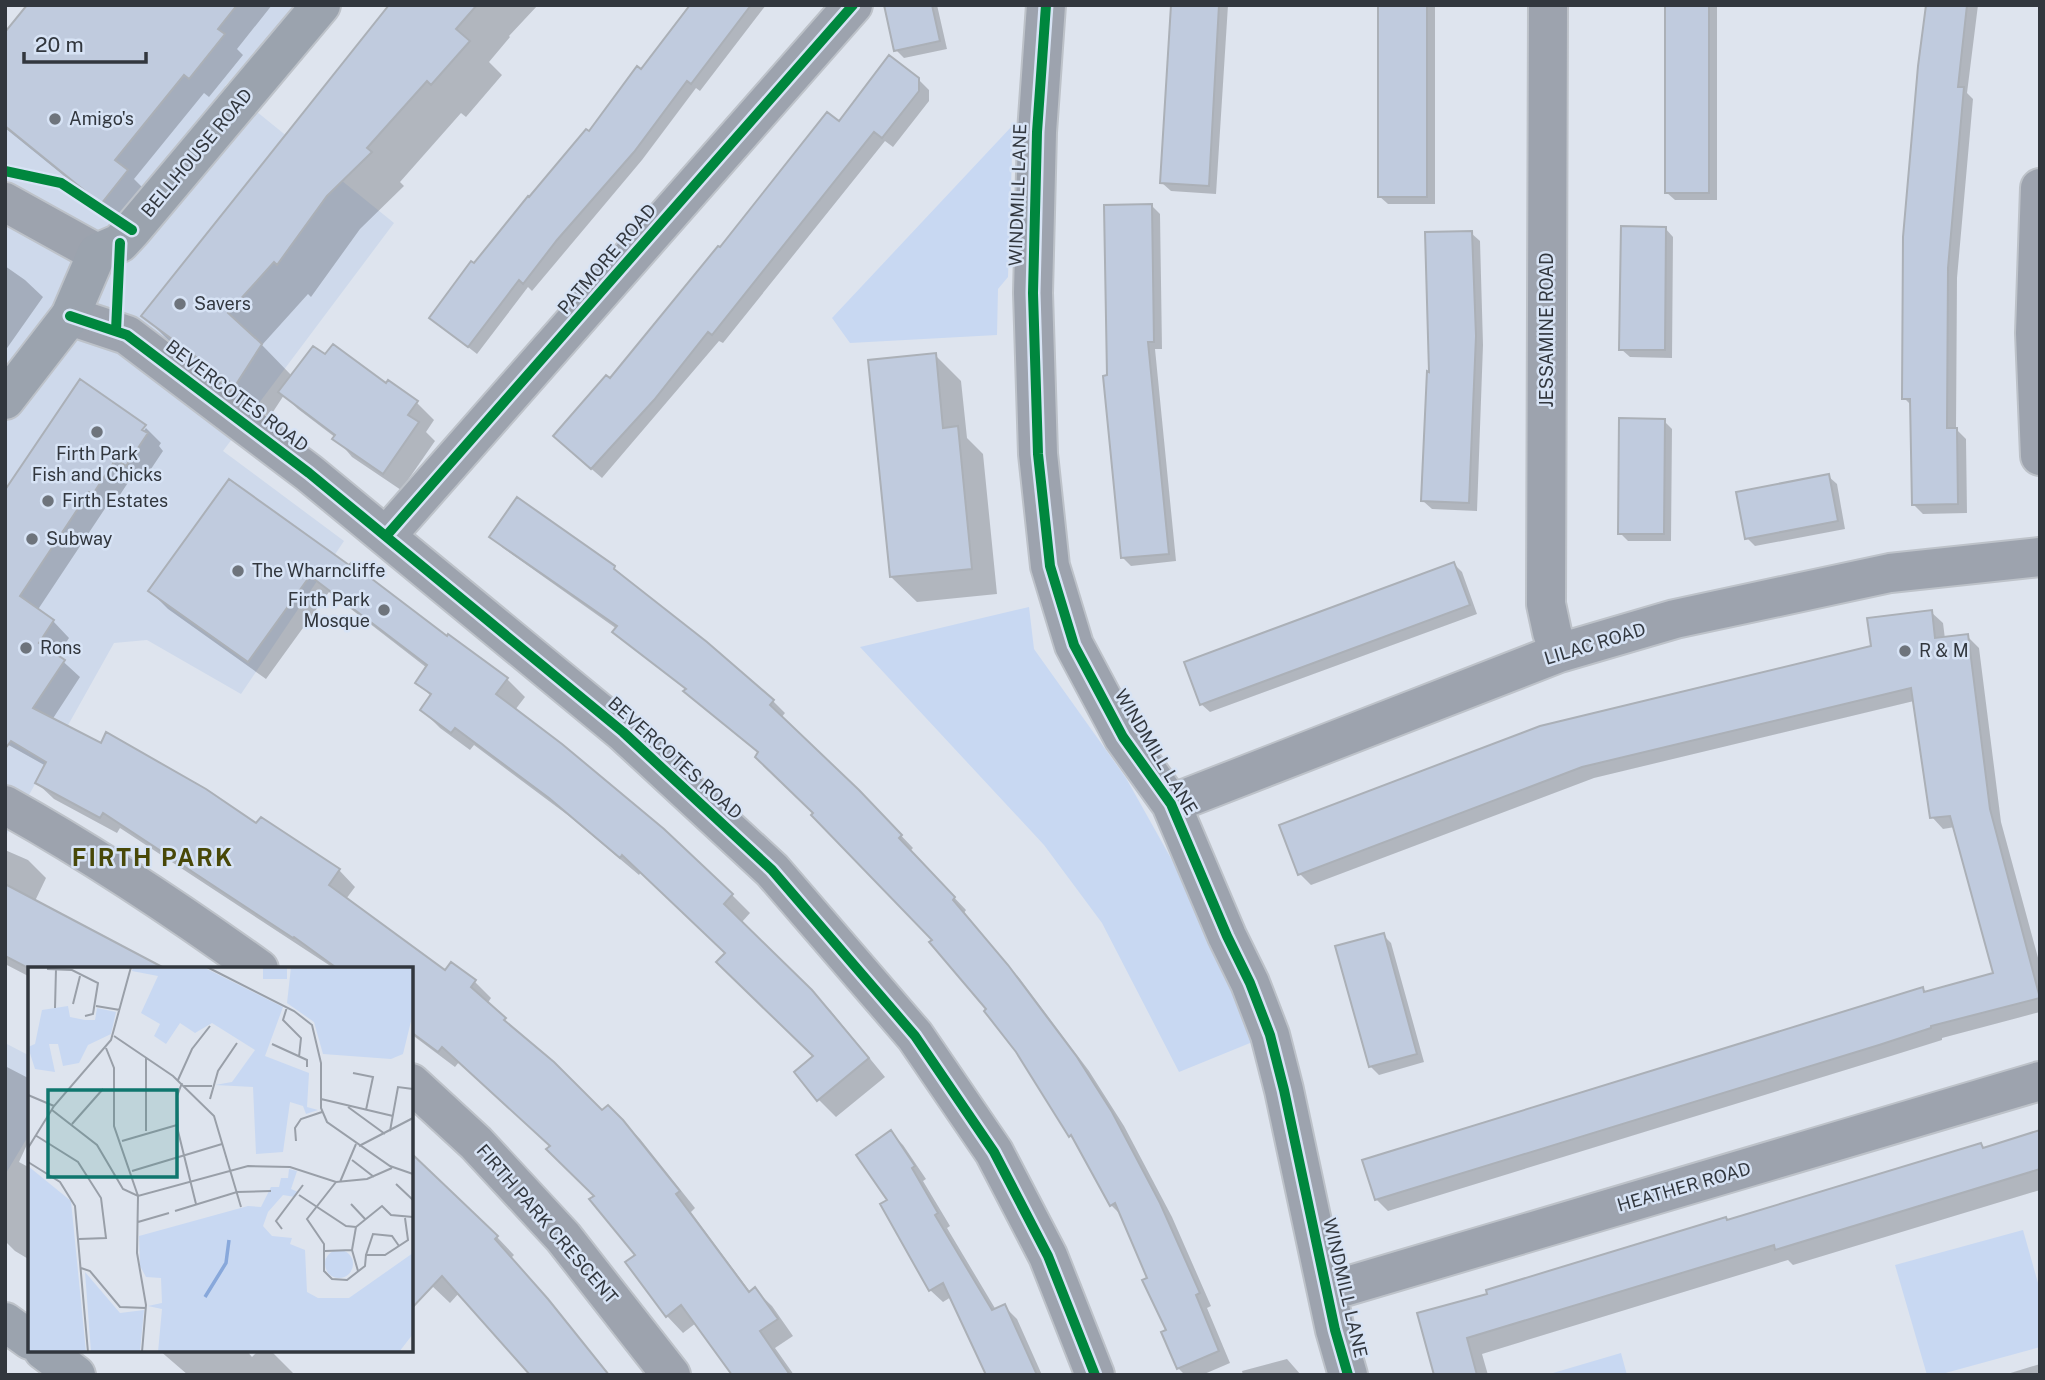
<svg xmlns="http://www.w3.org/2000/svg" width="2045" height="1380" font-family="'Public Sans',sans-serif">
<style>
.built{fill:#ced9eb}
.green{fill:#c8d8f2}
.shadow{fill:#0003}
.building{fill:#c0cbde;stroke:#abb0b7;stroke-width:2}
.lines{fill:none;stroke-linecap:round;stroke-linejoin:round}
.street-casing{stroke:#bdc2c9;stroke-width:42}
.secondary-casing{stroke:#bdc2c9;stroke-width:42}
.street{stroke:#9da3ae;stroke-width:38}
.secondary{stroke:#9ba3ae;stroke-width:38}
.cycleway-casing{stroke:#d7e3f5;stroke-width:15}
.cycleway{stroke:#00873e;stroke-width:10}
.poi-dot{fill:#6e747c;stroke:#d7e3f5;stroke-width:2.5}
.labels{text-anchor:middle;stroke-width:5;stroke-linejoin:round;paint-order:stroke}
.poi-label{font-size:18px;fill:#32373e;stroke:#d7e3f5;text-anchor:start}
.street-label{font-size:18px;fill:#32373e;stroke:#d7e3f5}
.district-label{font-size:24px;font-weight:bold;letter-spacing:2px;fill:#484808;stroke:#d7e3f5}
.inset-river{fill:none;stroke:#88a8db;stroke-width:3.5}
.inset-road{fill:none;stroke:#999fa8;stroke-width:2}
.view{fill:#0f766e;fill-opacity:0.15;stroke:#0f766e;stroke-width:3.5}
.inset-edge{fill:none;stroke:#32373e;stroke-width:3.5}
</style>
<rect width="100%" height="100%" fill="#dee4ee"/>
<path class="built" d="M27,5h271l-73,81 169,137 -171,228 121,90 -103,153 -94,-54 -33,3 -108,193 -1,-804z
M5,1043l25,13v77l-25,42z"/>
<path class="green" d="M1013,125l-5,152 -10,12 -1,46 -147,8 -18,-25z
M1029,607l5,42 92,129 56,100 73,163 -76,31 -77,-149 -58,-78 -184,-198z
M2023,1230l17,60v57l-102,28h-11l-32,-110z
M1621,1353l6,22h-74v-2z"/>
<path class="shadow" d="M136,5h136l-35,44 6,6 -34,42 -5,-4 -70,86 12,12 -25,31 -116,-94v-94z
M390,5h148l-29,31 1,1 -21,25 13,13 -36,42 -5,-4 -61,69 4,4 -44,43 -49,68 -3,-3 -46,51 30,31 33,-19 62,29 2,-3 28,20 17,17 -8,12 9,9 -34,49 -49,-33 -16,-19 -38,-29 -14,-14 -15,23 -92,-69 -33,-33z
M692,5h74l-66,86 -4,-3 -54,72 -110,131 -4,-4 -51,67 -46,-36 210,-246z
M886,5h51l10,44 -43,9 -8,-8z
M1173,5h55l-12,189 -45,-3 -9,-8z
M1379,5h56v199h-47l-9,-8z
M1666,5h51v195h-42l-9,-8z
M1927,5h51l-11,88 6,6 -16,179 -1,151 10,10 1,74 -44,1 -9,-9 -2,-99 -8,-8z
M918,79l11,11v11l-36,46 -8,-6 -162,202 -4,-2 -117,137 -37,-32 45,-65 110,-131 119,-127z
M1152,206l8,8 2,135h-7l21,212 -45,5 -8,-8 -14,-181z
M1665,228l8,9 -1,121 -42,-1 -9,-8z
M1471,233l9,8 3,104 -6,166 -45,-2 -9,-8 8,-128z
M5,266l20,14 18,17 -38,54z
M935,355l26,26 6,57 16,16 14,140 -80,8 -26,-25z
M81,381l64,45 -2,1 -5,11 8,-10 15,15 -2,3 4,5 -20,30 -10,-6 -23,35 -4,-3 -69,104 16,10 16,17 -12,18 23,21 -28,43 287,150 16,17 -9,12 99,73 6,-8 24,18 16,16 -4,6 34,32 80,77 7,-6 32,32 55,69 -4,4 60,81 4,-3 17,16 21,30 -18,12 19,27h-60l-38,-52 -13,10 -16,-17 -30,-61 -41,-59 -45,-50 -92,-84 -4,5 -44,-33v-65h-76l-215,-141 -3,5 -63,-34 -17,-16 9,-17 -41,-23v-250z
M1664,421l8,8 -1,112h-43l-8,-8z
M1828,476l9,8 8,45 -90,17 -8,-8z
M229,481l278,198 18,18 -10,13 217,185 18,18 -9,10 89,87 55,67 -49,40 -18,-18 -3,-43 -88,-102 -86,-82 -2,3 -70,-59 -95,-71 -4,5 -30,-22 -18,-18 9,-14 -14,-14 10,-14 -98,-76 -63,87 -98,-70 -18,-18z
M491,536l123,32 159,133 12,12 -4,5 90,86 42,44 -3,3 56,59 -2,3 56,66 69,92 35,55 48,91 39,89 -4,2 23,55 -28,12h-17l-7,-7 -10,-37 -45,-114 -12,-12 -33,-62 -8,-8 -81,-126 -55,-69 -174,-186 -62,-51 -11,-13 -60,-47 -12,-11 2,-3 -114,-81z
M1454,564l8,8 15,42 -267,98 -9,-8z
M1931,612l12,11 2,16 22,-3 12,12 22,174 39,143v47l-98,26v2l-51,16 -503,155 -12,-12 546,-210 4,4 69,-18 -40,-148 -12,2 -11,-12 -18,-116 -320,77 -283,107 -11,-11 572,-227z
M5,850l23,10 18,18 -11,23 127,68h-132v8l-25,-13z
M1383,935l8,8 33,119 -45,13 -9,-9z
M5,1066l25,13v59l-11,24 11,6v92l-15,-9 -10,-10z
M2040,1132v58l-247,75 -5,-5 -306,94 6,21h-52l53,-80 492,-150 4,4z
M891,1133l12,12 23,34 -3,2 27,45 -3,2 49,82 8,-4 13,13 25,56h-54l-37,-78 -8,5 -13,-12 -40,-90z
M497,1237l17,18 -3,3 99,117h-68l-83,-82 -9,10 -39,-37z
M159,1350h87l6,7 7,-7h11l25,25h-107z
M1287,1359l14,16h-58l-1,-4z
M2040,1364v11h-36z"/>
<path class="building" d="M27,5h210l-19,24 7,5 -36,45 -5,-4 -69,85 13,10 -27,34 -96,-78v-94z
M389,5h88l-21,24 14,12 -39,44 -4,-4 -60,67 5,4 -45,44 -50,69 -3,-3 -46,51 34,31 -27,42 -94,-70z
M690,5h61l-60,79 -4,-3 -53,71 -77,88 -34,44 -4,-4 -51,67 -39,-29 42,-57 3,2 54,-67 1,1 57,-68 3,2 48,-65 4,3z
M884,5h48l8,36 -46,10z
M1171,5h48l-10,181 -49,-3z
M1378,5h49v192h-49z
M1665,5h44v188h-44z
M1926,5h41l-9,82h6l-16,181 -1,160h10l1,76 -46,1 -2,-106h-8l1,-162 15,-171z
M889,55l30,23v13l-37,47 -8,-6 -162,203 -4,-3 -54,68 -63,69 -38,-33 53,-61 4,3 108,-132 2,1 107,-135 12,9z
M1152,204l2,138h-6l21,212 -48,4 -18,-182 4,-1 -3,-170z
M1621,226l45,1 -1,123h-46z
M1472,231l4,105 -7,167 -48,-2 6,-130 2,1 -4,-140z
M333,344l53,39 2,-3 30,21 -10,14 11,7 -36,52 -51,-35 3,-4 -57,-43 35,-46 12,8z
M936,353l7,75 15,-2 14,143 -82,8 -22,-217z
M80,379l66,46 -4,5 6,3 -22,33 -10,-7 -23,35 -4,-2 -69,104 34,24 -15,23 26,17 -32,48 68,35 5,-11 100,57 50,34 5,-6 79,52 -11,16 116,85 6,-8 25,18 -5,7 35,31 -2,2 50,42 48,48 6,-5 15,15 57,71 -4,3 73,98 6,-5 23,32 -18,12 30,44h-58l-51,-70 -15,12 -41,-55 10,-7 -46,-56 5,-3 -48,-47 4,-3 -108,-99 -4,5 -27,-20v-63h-73l-44,-32 -1,1 -190,-125 -3,5 -65,-35 11,-21 -35,-21 -6,8v-259z
M1619,418l46,1 -1,115h-46z
M1829,474l9,47 -93,18 -9,-47z
M229,479l120,86 2,-2 96,73 1,-2 60,44 -12,16 66,50 102,85 69,65 -9,10 88,86 57,68 -52,43 -23,-29 19,-16 -97,-94 9,-9 -103,-98 -2,3 -71,-60 -94,-70 -4,5 -31,-23 11,-16 -16,-11 12,-18 -117,-89 -62,86 -100,-71z
M517,497l98,69 -1,3 93,73 67,58 -4,5 89,85 43,45 -3,3 56,59 -2,3 55,65 69,92 35,55 48,91 40,90 -4,2 23,56 -42,18 -16,-37 5,-2 -24,-50 5,-2 -32,-75 -5,3 -39,-71 -2,2 -53,-85 -32,-41 2,-2 -57,-67 3,-2 -121,-125 2,-2 -58,-56 3,-5 -75,-61 3,-2 -74,-57 5,-6 -128,-89z
M1454,562l16,43 -270,100 -16,-43z
M1932,610l3,28 33,-4 22,175 50,189 -109,28v2l-52,17 -504,155 -13,-40 561,-173 1,5 69,-19 -43,-157 -20,2 -19,-130 -329,79 -284,108 -19,-50 261,-99 331,-80 -4,-28z
M5,884l161,85h-136l-25,-13z
M1384,933l33,121 -48,13 -34,-121z
M891,1130l24,36 -3,2 26,45 -3,2 57,95 13,-6 32,71h-51l-43,-92 -14,8 -49,-87 7,-4 -31,-45z
M2040,1130v39l-265,81 -1,-5 -307,93 10,37h-43l-17,-62 70,-19 -1,-4 240,-73 1,3 254,-77 2,5z
M411,1153l87,83 -3,3 53,60 61,76h-79l-88,-99 -31,33z"/>
<g class="lines">
<defs>
<path id="street" d="M1046,5l-9,127 -4,161 5,161 12,112 24,79 49,92 48,67 56,132 23,47 20,52 14,55 51,240 13,45
M1548,5l-2,599 6,28 7,21
M2040,188l-5,145 5,123
M5,202l92,51
M70,316l57,19 182,138 314,259 149,138 143,166 79,116 54,104 47,119
M387,535l466,-530
M1171,804l388,-151 116,-34 215,-46 150,-16
M5,805c88,49 172,105 254,164
M411,1083l65,60 87,94 108,138
M1327,1292l713,-211"/>
<path id="secondary" d="M5,400l65,-84 27,-63 23,-10 12,-13 189,-225
M5,1322l25,18
M43,1350l33,25"/>
</defs>
<use href="#street" class="street-casing"/>
<use href="#secondary" class="secondary-casing"/>
<use href="#street" class="street"/>
<use href="#secondary" class="secondary"/>
<defs>
<path id="cycleway" d="M1046,5l-9,127 -4,161 5,161 12,112 24,79 49,92 48,67 56,132 23,47 20,52 14,55 51,240 13,45
M5,171l56,12 71,47
M70,316l57,19 182,138 314,259 149,138 143,166 79,116 54,104 47,119
M116,331l4,-88
M387,535l466,-530"/>
</defs>
<use href="#cycleway" class="cycleway-casing"/>
<use href="#cycleway" class="cycleway"/>
</g>
<g class="poi-dot">
<circle cx="55" cy="119" r="7"/>
<circle cx="180" cy="304" r="7"/>
<circle cx="97" cy="432" r="7"/>
<circle cx="48" cy="501" r="7"/>
<circle cx="32" cy="539" r="7"/>
<circle cx="238" cy="571" r="7"/>
<circle cx="384" cy="610" r="7"/>
<circle cx="26" cy="648" r="7"/>
<circle cx="1905" cy="651" r="7"/>
</g>
<g class="labels">
<g class="poi-label">
<text x="69" y="125">Amigo's</text>
<text x="194" y="310">Savers</text>
<text x="97" y="460" text-anchor="middle">Firth Park<tspan x="97" dy="21">Fish and Chicks</tspan></text>
<text x="62" y="507">Firth Estates</text>
<text x="46" y="545">Subway</text>
<text x="252" y="577">The Wharncliffe</text>
<text x="370" y="606" text-anchor="end">Firth Park<tspan x="370" dy="21">Mosque</tspan></text>
<text x="40" y="654">Rons</text>
<text x="1919" y="657">R &amp; M</text>
</g>
<g class="street-label">
<text transform="translate(197 153) rotate(-50)" y="6">BELLHOUSE ROAD</text>
<text transform="translate(1018 195) rotate(-88)" y="6">WINDMILL LANE</text>
<text transform="translate(607 259) rotate(-49)" y="6">PATMORE ROAD</text>
<text transform="translate(1547 330) rotate(-90)" y="6">JESSAMINE ROAD</text>
<text transform="translate(237 396) rotate(37)" y="6">BEVERCOTES ROAD</text>
<text transform="translate(1595 644) rotate(-17)" y="6">LILAC ROAD</text>
<text transform="translate(1156 752) rotate(59)" y="6">WINDMILL LANE</text>
<text transform="translate(675 758) rotate(42)" y="6">BEVERCOTES ROAD</text>
<text transform="translate(1684 1187) rotate(-16)" y="6">HEATHER ROAD</text>
<text transform="translate(547 1224) rotate(49)" y="6">FIRTH PARK CRESCENT</text>
<text transform="translate(1345 1288) rotate(77)" y="6">WINDMILL LANE</text>
</g>
<g class="district-label">
<text x="153" y="866">FIRTH PARK</text>
</g>
</g>
<g transform="translate(28 967)">
<rect width="385" height="385" fill="#dee4ee"/>
<path d="M105,0h70l80,40 -18,49 44,17 -2,34 11,3 -12,4 -3,-8 -13,-4 -7,50 -27,2 -3,-67 -38,-2 17,-3 23,-32 -43,-27 -17,10 -15,-10 -14,21 -12,-8 6,-12 -19,-11 17,-37 -26,-5zM235,0h24v12h-24zM263,0h122v46l-10,41 -12,5 -68,-5 -9,-32 -27,-19zM40,39l2,11 15,3h10l2,-12 19,4 -5,22 -23,11 -9,18 -16,3 -5,-22h-9l6,28 -20,-3 -7,-22 7,-3 7,-34zM0,199l43,35 15,151h-58zM261,202l8,2 -6,18 7,3 -3,5 -12,-2 -15,17 -5,14 9,10 20,2 -2,6 15,6 2,42 11,6h31l64,-45v81l-14,18h-241l4,-43 -14,-3 14,-3 -1,-25 -15,-1 -6,-11 -1,-30 109,-30 13,1 10,-20h8l2,-9h7zM297 297a14 14 0 1 1 28 0a14 14 0 1 1-28 0ZM57,305l35,41 24,-3 -4,42h-49z" fill="#c8d8f2"/>
<path class="inset-river" d="M177,330l21,-34 3,-23"/>
<path class="inset-road" d="M179,0l87,44 18,14 9,38v45l6,14 63,44 23,8M19,2l25,1 26,13 -5,31 -8,2M45,37l7,-28M68,39l24,4M259,40l-4,13 18,18 -2,19M27,41l1,-39M86,69l59,40 41,40 27,91M244,77l35,16v7M78,81l8,20v58l24,70 -1,57 9,52 -4,47M118,90v74M325,106l20,4 -7,33M150,113l14,-31 18,-23M154,116l-5,13 1,35 18,73M156,119h28M0,128l26,11M182,132l8,-28 19,-28M293,132l72,17M320,140l37,27M24,143l45,35 26,44 15,7 110,-30 42,1 46,15 31,-3 25,-11M44,157l31,-35M362,164l8,-44 15,2M7,168l43,27 23,36 5,40 -27,1M94,174l55,-16M268,174l-1,-13 6,-9 21,-7M331,179l54,-28M0,181l26,-42 57,-66 20,-73M324,193l22,17M0,195l32,20 15,24 13,146M104,204l90,-27M308,215l-29,37 17,25v27l8,8 15,1 18,-14 1,-11h19l23,-15 -3,-22M312,215l16,-38M368,217l17,16M271,228l47,31 10,1 26,-21 9,9 22,2M323,237l15,16M147,244l62,-19 34,-1M110,255l31,-9M254,262l-6,-8 27,-36M324,283l6,21M297,284l27,-1 4,-23M338,288l7,-21 19,2 7,10M53,301l9,3 30,36 26,1"/>
<path class="view" d="M20,123h129v87h-129z"/>
<rect width="385" height="385" class="inset-edge"/>
</g>
<rect width="2045" height="1380" fill="none" stroke="#32373e" stroke-width="14"/>
<path d="M24 52v10h122v-10" fill="none" stroke="#32373e" stroke-width="3.5"/>
<text x="35" y="52" font-size="21" fill="#32373e" stroke="#d7e3f5" stroke-width="5" paint-order="stroke">20 m</text>
</svg>
